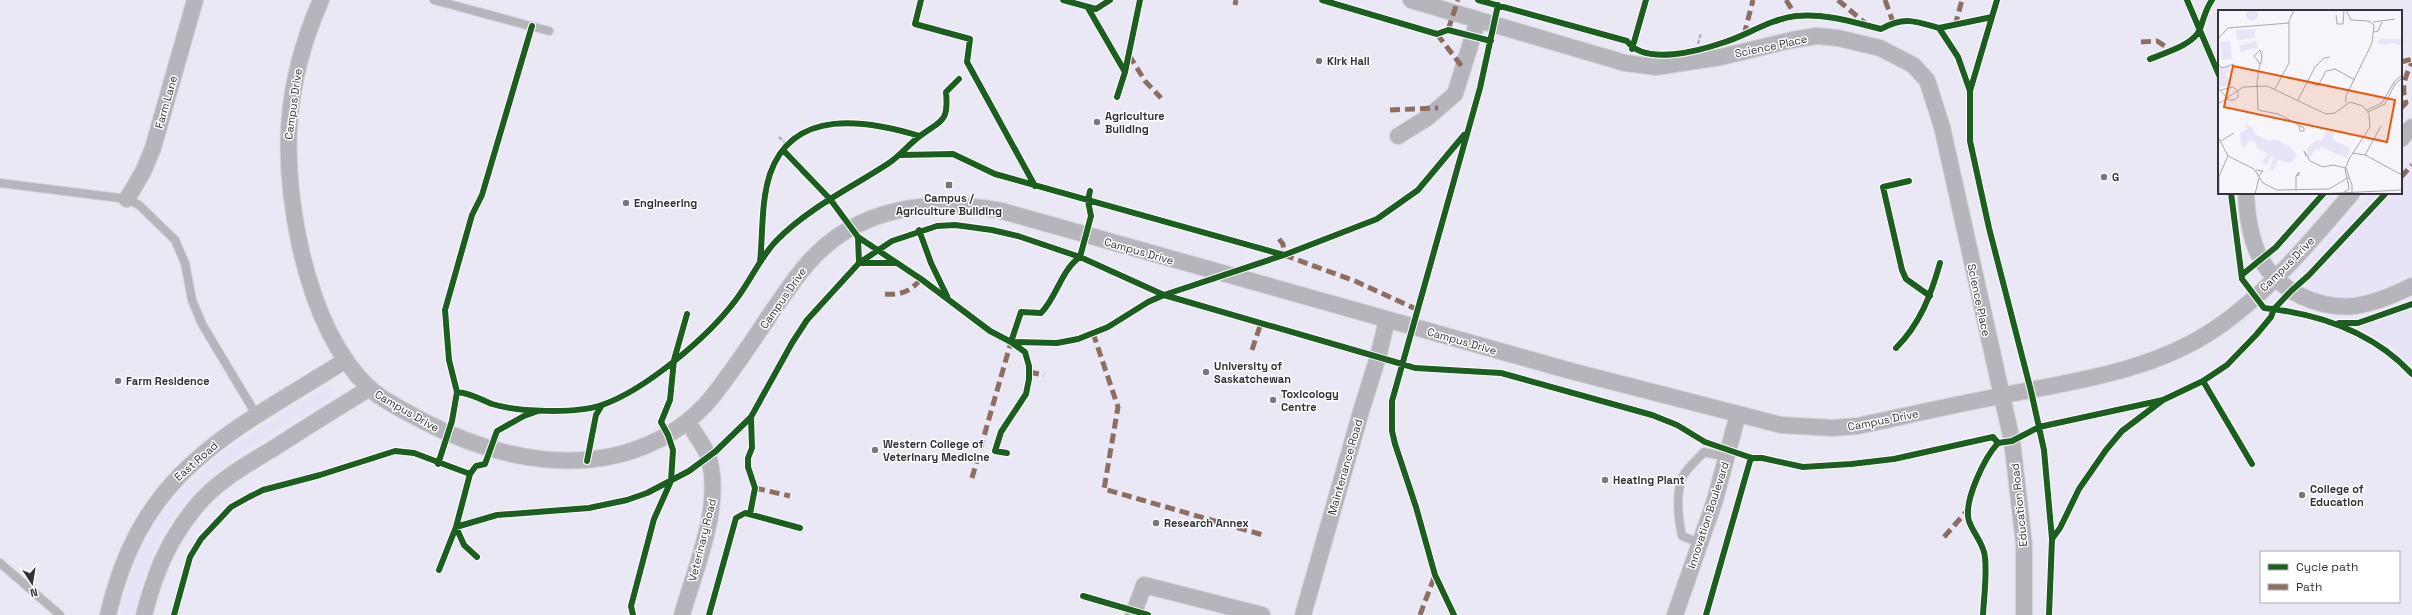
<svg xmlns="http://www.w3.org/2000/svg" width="2412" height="615" font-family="'Space Grotesk',sans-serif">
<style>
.built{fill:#eae8f4;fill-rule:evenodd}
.green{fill:#e8e3f7}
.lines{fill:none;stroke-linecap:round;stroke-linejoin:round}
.lane-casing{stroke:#d4d3d7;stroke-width:10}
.street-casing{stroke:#d4d3d7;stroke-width:18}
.path{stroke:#b3b2b6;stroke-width:2.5;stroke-dasharray:4 2;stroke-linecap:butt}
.lane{stroke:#b7b5bc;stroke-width:8}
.street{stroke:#b7b5bc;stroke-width:16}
.quiet{stroke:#8d6e63;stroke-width:5;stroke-dasharray:10 5;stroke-linecap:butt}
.cycleway-casing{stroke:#fff;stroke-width:8}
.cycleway{stroke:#1b5e20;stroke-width:6}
.poi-dot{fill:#78777c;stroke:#fff;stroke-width:1.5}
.labels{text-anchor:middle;stroke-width:3;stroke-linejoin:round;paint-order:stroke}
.street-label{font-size:11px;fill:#343337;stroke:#fff}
.poi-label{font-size:11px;font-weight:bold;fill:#343337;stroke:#fff;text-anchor:start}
.inset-road{fill:none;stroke:#a8a7ad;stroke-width:1}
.view{fill:#e8590c;fill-opacity:0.15;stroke:#e8590c;stroke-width:2}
.inset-edge{fill:none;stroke:#343337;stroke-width:2}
</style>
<rect width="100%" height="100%" fill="#f6f5fb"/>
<path class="built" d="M0,0h2412v615h-2412zM2219,11h182v182h-182zM2261,552h138v50h-138z"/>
<path class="green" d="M2412,163v114c-23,13 -113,43 -107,-10l66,-74h30v-28z
M2412,309v58l-17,-16 -35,-23v-3z
M325,387h4l5,3 -2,8c-62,38 -133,73 -171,139 -14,24 -20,52 -27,78h-14c4,-18 7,-38 15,-56 40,-88 113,-123 190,-172z"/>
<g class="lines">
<defs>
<path id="lane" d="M434,0l115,31
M0,183l127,16 12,6 36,35 10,23 7,37 10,24 55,92
M1700,543l-18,-7c-4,-19 -7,-42 1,-60 4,-8 15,-17 21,-24l22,5
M0,563l60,52"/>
<path id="street" d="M321,0c-37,84 -40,157 -21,246 11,49 31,105 68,141 15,14 37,24 55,34 75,39 168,59 246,13 34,-20 49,-44 71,-75 23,-32 43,-67 68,-96 50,-57 123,-65 194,-52l569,160 210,54 51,3 26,-2c47,-10 95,-21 142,-30 74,-15 151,-24 215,-67 53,-36 96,-88 137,-136
M1411,0l214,63 31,4 65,-10 71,-17 25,-4 21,2 42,10 33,17 14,15 15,47 70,314 12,103v71
M1398,136l29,-18 28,-24 23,-74
M2401,139l11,-12
M2246,193c2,45 12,82 55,103 17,8 35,12 54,10 20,-3 39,-11 57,-20
M127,199l16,-27 10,-24 42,-148
M108,615c34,-147 121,-181 238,-255
M144,615c11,-42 23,-72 50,-106 21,-27 52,-44 80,-61 31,-20 63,-40 96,-60
M682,615c13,-46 42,-112 26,-159 -4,-11 -14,-23 -20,-34
M1133,615l11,-30 118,30
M1303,615l59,-207 16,-51 9,-37
M1675,615l40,-115 23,-86"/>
</defs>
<use href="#lane" class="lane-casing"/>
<use href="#street" class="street-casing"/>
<path class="path" d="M1698,44l3,-11
M779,137l8,8"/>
<use href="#lane" class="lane"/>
<use href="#street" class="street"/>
<path class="quiet" d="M1786,0l10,16
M1838,0l27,23
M1885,0l8,22
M1235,5l1,-5
M1955,26l7,-26
M1448,30l10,-30
M1437,34l26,34
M1744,35l9,-35
M2141,42l16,-1 14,9
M1129,55l16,26 16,17
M2401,62l11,-3
M2401,108l5,-5c-5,-15 -1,-27 6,-40
M1390,110l48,-2
M2401,177l11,-12
M1279,239l4,5 1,11
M1284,255l71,26 61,28
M885,294c16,1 25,-2 36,-15
M1093,333l25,74 -14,82 159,46
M1252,350l9,-27
M1029,372l15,3
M972,478l39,-136
M755,488l35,8
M1944,537l23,-26
M1420,615l15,-40"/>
<defs>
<path id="cycleway" d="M921,0l-6,24 55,15 -3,23 68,124
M1063,0l33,9 14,-9
M1322,0l115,34 11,-4 43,11
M1478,0l149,41c18,25 72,10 98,1 24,-8 46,-23 71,-26 29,-3 57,6 85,13 23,-13 34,-8 58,-1l19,29 12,34
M1997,0l-27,91v50l19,87 42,163 13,59 8,89
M2187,0l32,75
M1088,8l37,64
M1939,28l53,-11
M1632,49l14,-49
M2150,59c14,-6 44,-14 50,-30 4,-11 5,-19 12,-29
M1117,97l8,-25 15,-72
M783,150l47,49 28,38 63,42 69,52 21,11 46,1 21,-4 30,-12 40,-25 16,-7 120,-40 -289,-81 -42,-20 -52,1
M1909,181l-26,6 19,83 4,9 24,17
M2231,193l11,86 22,29c56,6 110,25 148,66
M919,230l12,33 16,33
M858,237l1,26h38
M1284,255l93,-36 41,-29 46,-55
M760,262c3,-29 1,-61 10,-88 23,-67 97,-54 150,-38
M2243,274l33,-27 48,-54
M2339,323h19l54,-19
M1896,348c24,-24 35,-53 44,-85
M2203,381l49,83
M457,392c13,1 23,7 35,12 26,8 84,10 110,1 43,-15 105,-67 133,-104 15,-19 24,-42 41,-60 32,-33 75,-53 113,-78 12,-8 20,-19 31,-27 21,-16 29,-13 26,-44l13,-13
M1007,453l-12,-2 6,-19 25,-38 3,-15v-13l-4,-14 -14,-10 10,-30 20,1c16,-16 20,-43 39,-56l11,-41 -3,-15 2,-10
M587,461l9,-46 6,-10
M438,464l14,-43 5,-29 -8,-32 -4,-50 27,-95 10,-20 50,-169
M750,514l5,-26 -7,-21v-9l4,-10 -1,-31
M477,557l-13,-12 -8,-18 14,-53 6,-8 9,-2 12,-33 27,-15 14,-5
M439,570l17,-43 41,-12 92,-7 38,-8 20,-7 42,-22 27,-20 35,-34 41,-74 15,-23 52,-57 33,-22 45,-15 18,-1 37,5 26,6 62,21 84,38 238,69 13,4 86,5 151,42 25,10 28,17 47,16h10l41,9 48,-3 43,-5 99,-22 5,6 14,-2 27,-14 124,-27
M1083,596l65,19
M174,615l16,-58 11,-18 30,-32 18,-10 14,-7 57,-15 75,-24 19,2 56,21
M633,615l-2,-9 23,-87 17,-38 2,-31 -5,-15 -7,-13 9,-22 4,-40 13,-46
M709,615l27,-97 9,-5 55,15
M1454,615l-19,-40 -19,-68 -21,-63 -3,-13v-30l88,-313 18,-83
M1706,615l44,-154 2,-3
M1983,615c1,-19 4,-39 2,-58 -1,-13 -12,-24 -16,-36 -6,-20 16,-64 29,-78
M2049,615l3,-76 8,-11 19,-39 27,-39 16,-19 41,-31 40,-19 24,-16 29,-30 15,-18 3,-8 17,-18 18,-16 77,-82"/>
</defs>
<use href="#cycleway" class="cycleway-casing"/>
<use href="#cycleway" class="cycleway"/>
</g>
<g class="poi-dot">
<circle cx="1319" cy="61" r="4"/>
<circle cx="1097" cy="122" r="4"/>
<circle cx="2104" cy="177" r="4"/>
<rect x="945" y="181" width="8" height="8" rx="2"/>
<circle cx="626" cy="203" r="4"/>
<circle cx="1206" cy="372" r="4"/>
<circle cx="118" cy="381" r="4"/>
<circle cx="1273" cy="400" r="4"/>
<circle cx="875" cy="450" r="4"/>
<circle cx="1605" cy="480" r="4"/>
<circle cx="2302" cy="495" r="4"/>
<circle cx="1156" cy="523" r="4"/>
</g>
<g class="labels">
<g class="street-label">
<text transform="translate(1771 46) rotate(-12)" y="4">Science Place</text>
<text transform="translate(166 102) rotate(-74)" y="4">Farm Lane</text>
<text transform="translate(293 104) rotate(-82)" y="4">Campus Drive</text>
<text transform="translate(1139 251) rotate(16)" y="4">Campus Drive</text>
<text transform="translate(2287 264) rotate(-45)" y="4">Campus Drive</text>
<text transform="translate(783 298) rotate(-55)" y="4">Campus Drive</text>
<text transform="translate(1979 300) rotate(78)" y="4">Science Place</text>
<text transform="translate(1462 341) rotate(16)" y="4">Campus Drive</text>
<text transform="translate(407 411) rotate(30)" y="4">Campus Drive</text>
<text transform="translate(1883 420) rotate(-11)" y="4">Campus Drive</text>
<text transform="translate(196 461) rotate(-41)" y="4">East Road</text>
<text transform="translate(1345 467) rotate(-74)" y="4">Maintenance Road</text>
<text transform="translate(2019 505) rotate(-96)" y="4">Education Road</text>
<text transform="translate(1708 515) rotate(-72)" y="4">Innovation Boulevard</text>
<text transform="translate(702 540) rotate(-76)" y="4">Veterinary Road</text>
</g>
<g class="poi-label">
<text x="1327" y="65">Kirk Hall</text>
<text x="1105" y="120">Agriculture<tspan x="1105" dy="13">Building</tspan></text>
<text x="2112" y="181">G</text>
<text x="949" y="202" text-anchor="middle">Campus /<tspan x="949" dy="13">Agriculture Building</tspan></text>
<text x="634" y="207">Engineering</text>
<text x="1214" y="370">University of<tspan x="1214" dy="13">Saskatchewan</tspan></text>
<text x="126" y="385">Farm Residence</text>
<text x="1281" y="398">Toxicology<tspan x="1281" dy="13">Centre</tspan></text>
<text x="883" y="448">Western College of<tspan x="883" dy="13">Veterinary Medicine</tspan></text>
<text x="1613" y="484">Heating Plant</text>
<text x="2310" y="493">College of<tspan x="2310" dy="13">Education</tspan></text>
<text x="1164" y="527">Research Annex</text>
</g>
</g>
<g transform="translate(2218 10)">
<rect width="184" height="184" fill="#f6f5fb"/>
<path d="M28 5a6 6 0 1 1 12 0a6 6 0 1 1-12 0ZM37,19v9l-18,2 -1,-10zM162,29h22v6l-12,-2 -5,2 -8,-2zM12,31l2,18 -10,1 -2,-18zM38,31l2,6 -17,5 -2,-6zM0,56l4,2 7,-2 2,6 -5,2 6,12 -14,1zM27,114l8,4 2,6 13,7 9,-1 12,6 8,9 -4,6 -3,2 -12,-3 -5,11 -4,-2 5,-11 -3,-2 -4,9 -5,-4 6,-7 -11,-6 -1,-5 -7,-3 -4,8 -4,-3 -1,-12 6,-3zM109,121l7,4 -2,4 18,9 -3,10 -26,-11 -2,4 -4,-2 -5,9 -3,-2v-8l10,-8 4,1z" fill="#e8e3f7"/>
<path class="inset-road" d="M118,5l1,9h6l1,-14M155,12l22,-3M156,22l4,-1 4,-9M0,29l10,-11 61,-5M0,54l4,4 12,-4M42,54l-6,-8 6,-6 2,6 -1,6 -1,3 -2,8v3l-1,7 1,27 20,4 21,11M90,71l10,5 8,-15 9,-2 20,11M0,78l11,12h5l4,-3v-6l-5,-4 -12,3M57,79l14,-26v-42l5,-11M80,90l17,-33 9,-9 6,-1M128,93v-7l26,-53 2,-18 -5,-4 -18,-1 -5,-10M0,94l25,-17 24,-1 59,28 9,-1 15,-11 13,4 6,8 1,13 -21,32 -4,10 3,14M149,100l15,-7 12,-21 8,-7M150,102l17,-8 10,-20 7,-6M81,115l5,3v3h-4zM0,127l10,19 -9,20v18M3,131l13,-8M134,143l13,2 37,20M147,145l16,-29M10,146l26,13 9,14 14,7 52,-1 20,-12M88,146l-2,-5 6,10 13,6 10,-2 13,3M128,158l6,17v9M38,160l7,1 -4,5M78,180v-14l3,-1v-3l-3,4M126,182l5,-3 -1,-7M37,184l4,-16M99,184l85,-4"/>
<path class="view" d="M15,56l162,34 -8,42 -163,-35z"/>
<rect width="184" height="184" class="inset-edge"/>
</g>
<rect x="2260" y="551" width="140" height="52" fill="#ffffff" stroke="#aeadaf"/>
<rect x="2268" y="564" width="20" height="6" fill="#1b5e20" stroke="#aeadaf"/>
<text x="2296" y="571" font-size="12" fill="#343337">Cycle path</text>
<rect x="2268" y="584" width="20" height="6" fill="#8d6e63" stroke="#aeadaf"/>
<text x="2296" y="591" font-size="12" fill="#343337">Path</text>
<g transform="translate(32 583) rotate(168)" stroke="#ffffff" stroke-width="3" paint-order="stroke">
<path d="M0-3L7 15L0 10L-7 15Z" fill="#343337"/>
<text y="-6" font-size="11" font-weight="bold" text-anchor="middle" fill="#343337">N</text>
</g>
</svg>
